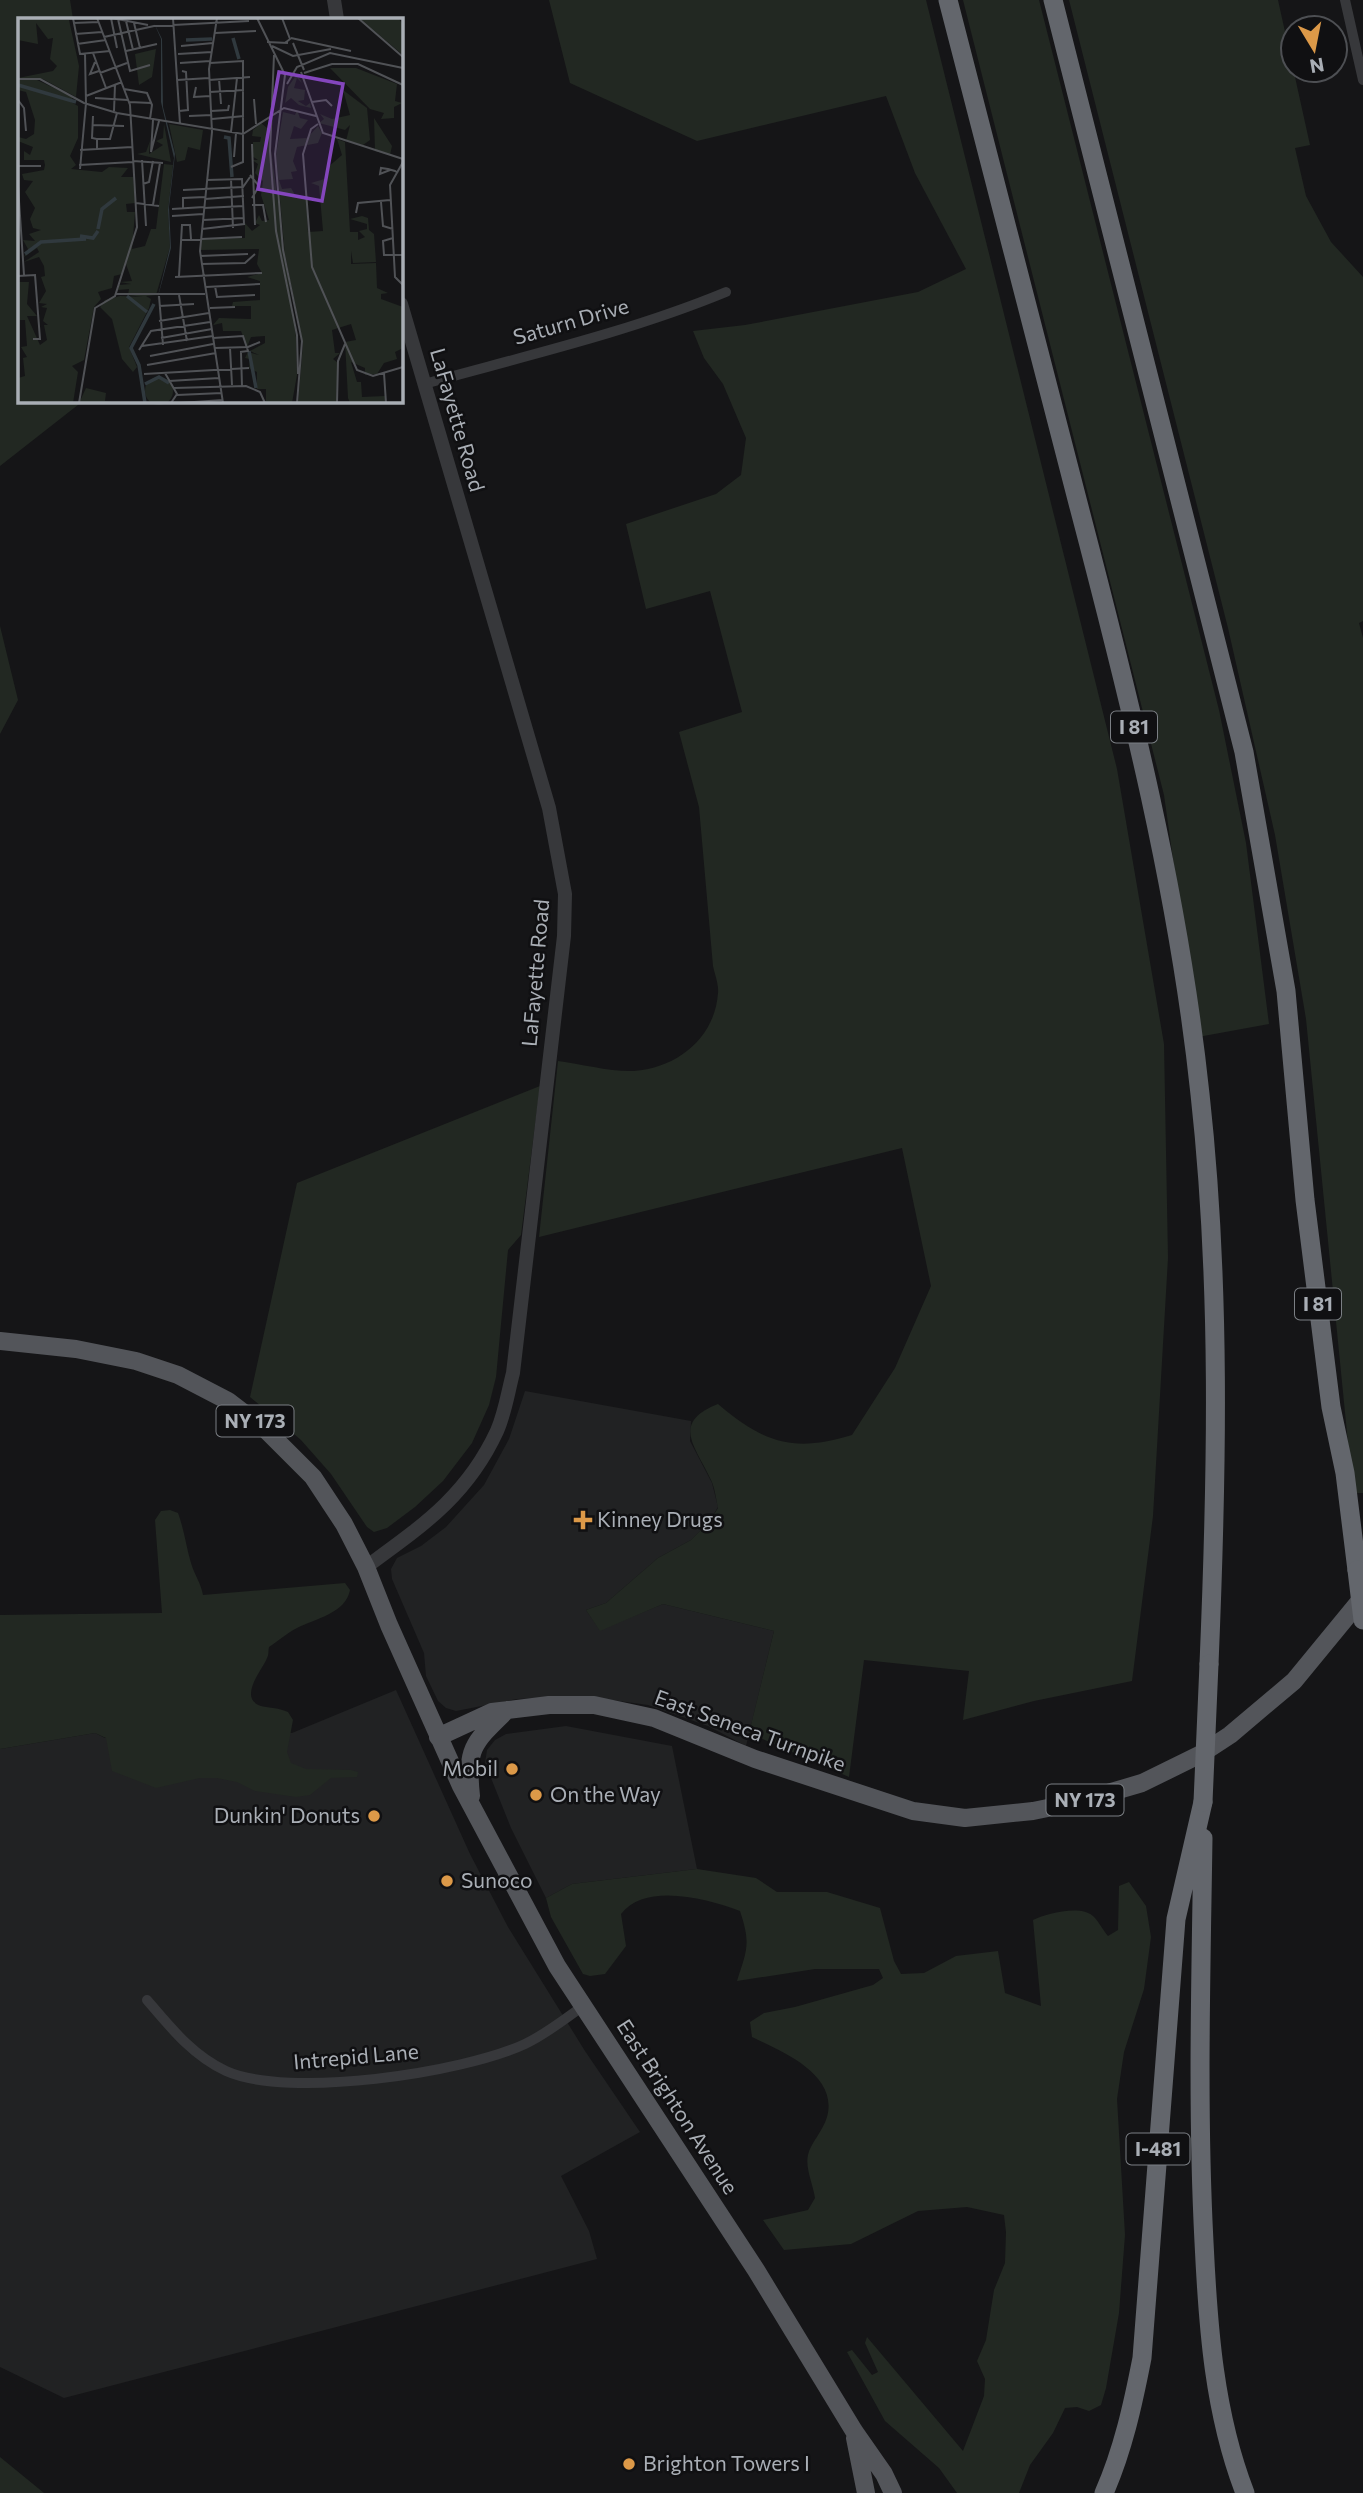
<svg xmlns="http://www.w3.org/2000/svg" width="1363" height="2493" font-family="Commissioner,sans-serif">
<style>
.built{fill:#212223}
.green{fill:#222822}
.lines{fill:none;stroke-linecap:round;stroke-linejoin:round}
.minor{stroke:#37383b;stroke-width:10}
.tertiary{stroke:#37383b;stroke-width:14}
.primary{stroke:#53555a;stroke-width:18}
.motorway{stroke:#63666c;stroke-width:19}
.motorway-bridge{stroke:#63666c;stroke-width:19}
.poi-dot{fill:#dc9948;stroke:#101012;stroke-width:2.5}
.labels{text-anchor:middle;stroke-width:5;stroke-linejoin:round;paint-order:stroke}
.shield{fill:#101012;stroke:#7b7f84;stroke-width:2}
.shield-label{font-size:19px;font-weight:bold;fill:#a9aeb5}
.street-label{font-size:21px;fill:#a9aeb5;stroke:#101012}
.poi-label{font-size:21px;fill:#a9aeb5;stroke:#101012;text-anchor:start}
.inset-river{fill:none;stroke:#30393e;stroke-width:3.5}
.inset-road{fill:none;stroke:#505256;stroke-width:2}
.view{fill:#8446bd;fill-opacity:0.15;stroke:#8446bd;stroke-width:3.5}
.inset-edge{fill:none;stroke:#a9aeb5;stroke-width:3.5}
</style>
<rect width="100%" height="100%" fill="#151517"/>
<path class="built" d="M525,1391l166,30 -1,20 22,42 6,24 -9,15 -18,18 -33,18 -52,45 -20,7 14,20 63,-26 111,27 -28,115 -38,-20 -60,-21 -58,-8h-25l-48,2 -61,12 -10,-3 -8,-7 -12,-25 -2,-23 -32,-74 -1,-10 6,-11 24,-12 25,-19 38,-42 25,-46z
M396,1690l74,164 38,73 77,124 55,81 -79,44 28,55 8,28 -533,139 -64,-31v-618l95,-16 10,5 147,-7 40,2z
M566,1726l106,20 25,123 -125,15 -26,14 -35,-70 -26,-65 2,-13 8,-10 11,-6z"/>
<path class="green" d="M0,0h70l3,19h-54v382h64l-83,65z
M549,0h377l191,769 47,275 4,214 -15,258 -21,165 -98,20 -71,19 6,-49 -105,-11 -15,117 -100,-44 25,-102 -111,-27 -63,27 -14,-21 20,-7 52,-45 33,-18 18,-18 9,-14c-2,-9 -3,-20 -7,-28 -15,-33 -41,-57 7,-76 46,39 75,49 134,31l43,-67 36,-82 -29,-138 -363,89 19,-176c23,3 53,11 76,10 43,-3 81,-33 84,-78 1,-8 -3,-18 -5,-27l-14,-159 -20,-75 63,-20 -32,-121 -64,18 -20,-85 90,-30 25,-19 5,-37 -23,-54 -19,-26 -11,-27 52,-6 173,-33 48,-23 -51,-96 -29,-77 -189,45 -127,-58z
M963,0h76l180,710 27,133 23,181 -71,13 -34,-242z
M1069,0h209l32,145 -15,3 11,48 25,46 32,35v344l-4,2 4,15v855h-10l-47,-474 -31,-184 -47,-207z
M0,626l18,74 -18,34z
M540,1086l-19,149 -13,15 -12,127 -7,28 -17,38 -29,38 -28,26 -28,21 -13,4 -7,-5 -36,-53 -30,-34 -51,-43 47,-214z
M170,1510l8,3c6,16 8,33 13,50 3,11 10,20 12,32l142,-12 5,7c-4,23 -35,29 -53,38 -10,5 -19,13 -28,19 -1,4 0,8 -2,11 -4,11 -30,40 -6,48 9,2 18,2 27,6l5,8 -6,32 4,11 15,6 45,1 7,2 -1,5 -26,1 -21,17 -14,2 -41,-6 -18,-9 -20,-4h-17l-44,10 -44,-17 -6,-33 -11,-5 -95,16v-134l162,-2 -7,-93 6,-9z
M697,1869l59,9 21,14h50l53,16 14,53 7,13 23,-1 32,-17 42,-5 7,42 36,13 -8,-86c13,-7 50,-16 61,-3 5,5 9,13 14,19l10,-6 1,-44 10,-4 17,24 5,31 -7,52 -20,63 -7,47 8,136 -6,78 -13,75 -5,17 -12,6 -12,-4 -12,1 -12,25 -23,32 -11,28h-62l-18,-25 -54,-47 -38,-69 5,-2 20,25 6,-3 -13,-29 2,-6 96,114 21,-55 1,-17 -8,-18 9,-21 8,-50 11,-27 1,-31 -2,-17 -37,-8 -49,4 -67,33 -67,6 -21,-30 45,-10 7,-12c-2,-14 -10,-30 -7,-43 2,-11 15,-24 19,-38 12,-43 -46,-66 -75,-80l-2,-15 14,-9 31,-6 78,-22 10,-7 -4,-9h-64l-78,12c10,-31 14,-37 3,-70 -33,-12 -94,-29 -119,3l5,32 -21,28 -15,2 -7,-2 -32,-57 -5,-19 26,-14z
M0,2457l44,36h-44z"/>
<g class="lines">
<path class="minor" d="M1345,0l18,80
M424,384c101,-28 205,-52 302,-92
M147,2000c23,27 46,56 79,71 62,28 237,2 299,-27 21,-10 40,-25 58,-38"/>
<path class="tertiary" d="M334,0l3,19
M366,1567c56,-41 101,-71 131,-136 8,-18 11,-39 16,-58l51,-437 1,-42 -16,-86 -148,-504"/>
<path class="primary" d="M0,1341l76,8 60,12 42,14 50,26 37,28 48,48 31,47 22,43 23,58 72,161 96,180 199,304 98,161 30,43 9,19
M438,1737l54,-25 57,-7h45l60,13 101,41 158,52 52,7 68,-7 44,-9 65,-19 59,-29 29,-19 64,-54 69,-84
M471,1796c-5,-48 2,-53 36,-86
M855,2438l11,55"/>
<path class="motorway" d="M948,0c43,168 87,335 130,503 51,194 101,391 122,591 21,190 17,380 9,570
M1053,0l191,752 42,239 19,209 26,207 14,66 12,97
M1203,1838c-2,135 -6,270 1,404 4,85 10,171 41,251
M1104,2493c19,-43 29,-89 38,-135l34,-439 27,-117"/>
<path class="motorway-bridge" d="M1357,1570l6,50
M1203,1802l6,-138"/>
</g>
<g class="poi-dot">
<path d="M579.5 1509.5h7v7h7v7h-7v7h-7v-7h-7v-7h7z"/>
<circle cx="512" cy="1769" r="7"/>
<circle cx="536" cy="1795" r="7"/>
<circle cx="374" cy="1816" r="7"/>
<circle cx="447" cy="1881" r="7"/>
<circle cx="629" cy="2464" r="7"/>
</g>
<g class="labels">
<g class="shield">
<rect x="1111" y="711.5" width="46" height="31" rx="5"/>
<rect x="1295" y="1288.5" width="46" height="31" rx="5"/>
<rect x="216.5" y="1405.5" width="77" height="31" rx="5"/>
<rect x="1046.5" y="1784.5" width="77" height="31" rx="5"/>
<rect x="1126.5" y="2133.5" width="63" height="31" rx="5"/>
</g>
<g class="shield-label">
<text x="1134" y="734">I 81</text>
<text x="1318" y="1311">I 81</text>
<text x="255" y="1428">NY 173</text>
<text x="1085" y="1807">NY 173</text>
<text x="1158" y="2156">I-481</text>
</g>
<g class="street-label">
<text transform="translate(571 322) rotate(-16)" y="7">Saturn Drive</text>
<text transform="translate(457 420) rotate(74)" y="7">LaFayette Road</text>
<text transform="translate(536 973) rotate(-85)" y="7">LaFayette Road</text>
<text transform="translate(750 1731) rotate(20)" y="7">East Seneca Turnpike</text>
<text transform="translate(356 2057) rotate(-5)" y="7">Intrepid Lane</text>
<text transform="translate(677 2107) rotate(57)" y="7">East Brighton Avenue</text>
</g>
<g class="poi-label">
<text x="597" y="1527">Kinney Drugs</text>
<text x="498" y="1776" text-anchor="end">Mobil</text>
<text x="550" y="1802">On the Way</text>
<text x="360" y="1823" text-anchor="end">Dunkin' Donuts</text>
<text x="461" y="1888">Sunoco</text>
<text x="643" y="2471">Brighton Towers I</text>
</g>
</g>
<g transform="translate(18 18)">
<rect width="385" height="385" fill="#151517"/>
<path d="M0,0l51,2 10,46 -3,31 -33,-18 -25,-1 35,-7 4,-5 -7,-7 3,-21 -5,1 -12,-16 2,21 -20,-4zM341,0l40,1 4,6v30zM138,31l-4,28 -13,8 -4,-31zM312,50h26l41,16 -2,17 7,2 -8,4v11l-13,1 3,-6 -14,-4zM279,56l5,9 -5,-5 -3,10 11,2 -1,10 -6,1 8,5 4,-3 1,5 -12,-3 -8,-7 -6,5 3,-16zM17,61l38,18 -2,5 7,4v32l-8,18 6,9 -5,4 31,3 7,-5 19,1 -7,9h12l2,26 -9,1 1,8h8l-3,37 13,-3 6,-17h5l8,-65 9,1 -5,45 2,37 -14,48 -10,1 5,3 -2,9 -20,39 8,20 -4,5 -11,-13 -10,-40 -12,-12 5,-7 15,-4 23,1 -15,-2 1,-6 -11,1 1,-5 12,-1 -11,-2 12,-1 -6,-17 -4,10 -8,2 -2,12 -14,4 3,7 -7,8 -10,53 -12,6 6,6 -5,31h-55v-25l7,-2 -2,-18 4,-1 -6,-10 6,-1 -2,-26h-7v-38h11l-2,22 10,12h-10l13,29 7,-5 -3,-15h4l-5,-4 4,-13 -6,-1 6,-3 -8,-1 7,-12 -5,-14 4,-1 -1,-10 -5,-9 -15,5 15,-10 -2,-4 -13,9 4,-8 -5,-9 12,1 -6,-7 12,-4 -8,-2 -3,-9 5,-11 -10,-16 8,-11 -9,-1 -2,-6 22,-4 1,-5 -1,-5h-20v-9l6,4 3,-8 -15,-6v-4l8,2 8,-5 1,-14 -9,-28 -8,-2v-10zM325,72l24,18 3,32 -7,5 -17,-4 4,-16 -5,5 -26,-7 5,-4 -4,-5 12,5 18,-4zM279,92l3,8 8,2 -7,9 -7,-3 -4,13 17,-1 11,-12 4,7 -4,10 -21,4 -4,14 4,10 -6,1 2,7 -14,1 3,9 9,-1 6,10h9l2,34 15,-1 -4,-45 -8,-3 17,-5 -1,-10 15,-13 -5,-16 8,3 5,90h8v8l7,-3 -6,-6 8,-2v-5l-17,-5 12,-3 6,2 1,12 5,4 2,28 -23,1 -2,-12v13l25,-1 1,25 11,5 -7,1v5l22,8v41l-8,4 2,7 -13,4 -7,11 -12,1v-7l-14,-6 6,20h4l1,15 23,-1v7h-35l-2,-5 -3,-56 11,-2 -5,-16 -19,6 3,23h5l-7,6 5,4 -2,40h-38l5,-59 -18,-89 -9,-100 7,-43 12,3zM252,98v26l26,195 1,38 -5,28h-26v-14h-9v-17l-8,-4 1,-9 -5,-1 3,-6 11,3 -9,-4 15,-8v-7l-14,1 -4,10 -6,-16h-18l-1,-8 -9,2 6,-7 32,1v-13h-19l1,-4 27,-2v-19l-13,-4 15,-4 -5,-9 2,-15 -59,1 2,-11 43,-1v-15l7,8 8,-6 -5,-2 4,-8 3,6 7,-1 -8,-25 2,-14 -8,-8 3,-9 -6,-4h6l-6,-4 1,-14h7l1,-5 -9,-1 1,-6 8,-7 6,5zM356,100l18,28 -2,9 -15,-4zM146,106l7,38 -34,-8 9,-2 4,-11 -1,13 14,-9 -7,-4 7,-3zM151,106l34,6 -3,20 -12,-3 -3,13 -8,2zM127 373a14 14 0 1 1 28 0a14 14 0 1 1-28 0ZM68,370l20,5 -1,8 15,2h-41z" fill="#222822"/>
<path d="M136,5l8,16 1,68 12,47 -6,53 2,41 -15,56 14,-57 -2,-37 6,-52 -13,-56v-63z" fill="#30393e"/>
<path class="inset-river" d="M215,20l6,21M168,22l26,-1M0,67l58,17M206,119l5,1 3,39M80,211l4,-20 14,-11M62,218l13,2 5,-7M7,236l16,-12 45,-3M109,278l20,16M231,333l7,37M127,366l14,-7 10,6M127,385l-6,-38 -8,-17 23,-44"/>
<path class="inset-road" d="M55,0l7,36 30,-3M93,0l6,30M94,0l36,7M155,0l7,106M199,0l-8,51 3,63 -12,119 23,152M239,0l28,57 -10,79 8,96 19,91 -5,62M264,0l8,21 -5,4M340,0l45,39M100,1l12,52 20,-6M108,3l7,29M55,5l26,-1M116,5l6,25M197,15l41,-2M57,16l27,-2M86,19l50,-11 95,-5M273,20l60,13M249,24l21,1M275,25l11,27M59,26l29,-4M163,28l32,-3M254,28l21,10 38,-7M108,33l31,-7M75,35l13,35M160,36l34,-2M256,37l-4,96 6,80 21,104 1,39M77,44l-5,12 9,-3M162,45l30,-2M192,45l33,-2v101l-12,5M283,54l22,61 80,26M82,55l27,-10M286,55l28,-9h26l45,21M0,61h22l44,24 33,10 126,21 41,-26 32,8M201,61l2,25M159,62l32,-2M191,62l41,-3M269,66l10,-17 33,-14 73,15M178,69l-2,10 16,-1M106,71l23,4 5,12 -2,14M192,74l34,-2M68,78l36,-14M77,80l33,2M236,81l2,25M0,82l6,8 2,23M111,84l22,1M294,84l14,-2 6,6M96,93l1,-26M161,93l9,-1 -2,-38 -4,-1M193,93l17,-1 1,-5M75,98l-1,22 5,1v10M171,98l23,-1M194,101l32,-3M135,102l-2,32 8,-31M300,106l-7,5 -8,25 9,113 45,103 16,6 30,-9M74,107l32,1M213,114l6,-54M79,121h13l7,-26M234,126l3,81M62,132l52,-3M216,139l2,-24M124,142l4,66M115,143l30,2M385,144l-13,23 5,92 8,8M61,147l54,-3M0,148h23M62,151l6,-66 -1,-49M372,152l-10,4 1,-6 7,1 7,2 3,2M232,157l9,11 -7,12M213,161l2,49M125,166l6,-2 4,-21M0,168l6,89M165,172l60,-3 7,-10M187,181l39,-3M363,184l2,24 10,3M118,185l23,3M135,187l7,-42M234,187h11l3,17M165,190v-10l22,-1M186,190l40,-2M154,191l32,-2M338,195l2,-10 32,-3M154,198l31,-2M185,202l40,-2M184,211l42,-5 -2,-45 -35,1M375,220l-10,3 1,14h18M163,222l61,-3M182,238l48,-2M183,246l44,-1 10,-9M0,258l17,-1 5,64h-7M161,258l3,-51h8l1,14M157,259l87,-4M197,268l2,11 38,-2M188,269l54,-3M98,276h89M161,277l8,46M141,278l4,49M141,288l35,-2M192,290l25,-1M141,303l50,-8M143,320l51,-9M195,320l30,-2 5,15 -8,1M124,328l71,-10M197,330l33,-1 12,-5M212,330l2,37M121,332l12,-19 59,-9M223,335l1,33M132,338l63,-12M129,347l69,-12M147,355l12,21 -6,9M366,355l2,30M126,356l105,-6M151,363l50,-3M156,370l72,-2 14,6 5,11M159,377l45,-2M61,385l16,-95 20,-12 22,-69 -7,-122 -33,-87M162,385l43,-3M319,385l1,-42 7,-17"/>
<path class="view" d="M261,54l64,12 -21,117 -64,-12z"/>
<rect width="385" height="385" class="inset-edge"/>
</g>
<g transform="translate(1314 49) rotate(170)"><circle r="33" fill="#101012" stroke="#4d4f53" stroke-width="2"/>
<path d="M0-5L12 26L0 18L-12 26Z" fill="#dc9948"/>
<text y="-10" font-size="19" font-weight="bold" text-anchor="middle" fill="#a9aeb5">N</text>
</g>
</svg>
